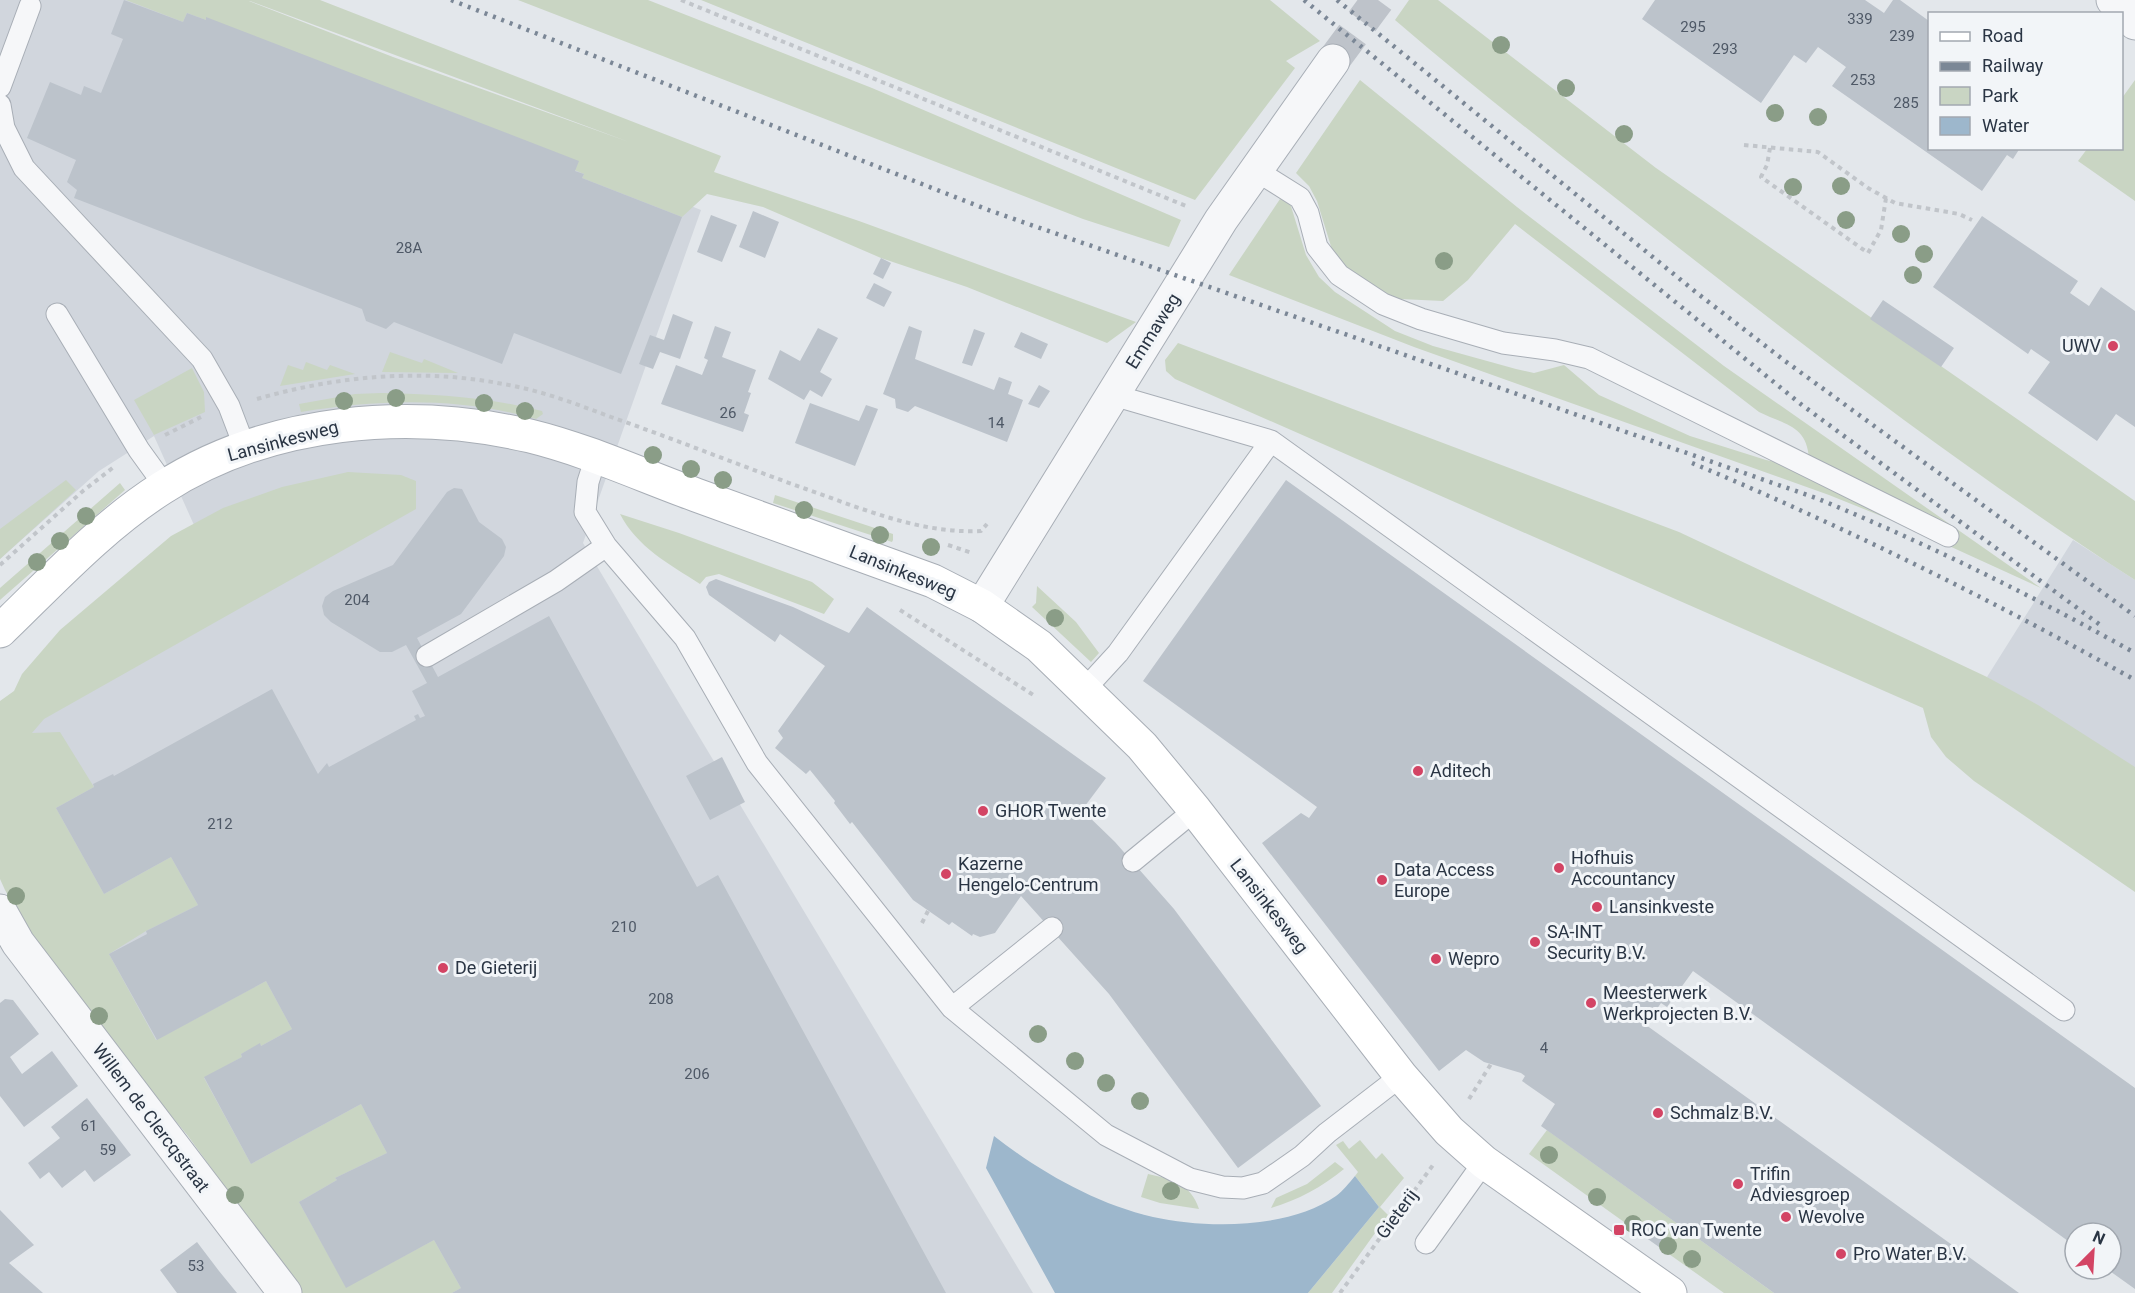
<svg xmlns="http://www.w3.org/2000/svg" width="2135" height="1293" font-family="Roboto,sans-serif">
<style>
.built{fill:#d1d6dd}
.green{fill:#c9d5c3;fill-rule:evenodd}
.water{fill:#9db7cc}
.building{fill:#bcc3cb}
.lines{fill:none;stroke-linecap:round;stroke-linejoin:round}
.minor-tunnel{stroke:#bec3ca;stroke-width:33;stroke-dasharray:33 16;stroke-linecap:butt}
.service-casing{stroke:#a8aeb6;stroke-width:23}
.minor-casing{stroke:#a8aeb6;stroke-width:35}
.secondary-casing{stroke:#a8aeb6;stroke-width:35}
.path{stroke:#c1c5ca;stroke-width:4;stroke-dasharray:4.5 4.5;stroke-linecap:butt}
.service{stroke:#f6f7f9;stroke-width:21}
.minor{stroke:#f6f7f9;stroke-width:33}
.secondary{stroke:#fff;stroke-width:33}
.rail{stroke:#7b8796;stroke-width:4.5;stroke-dasharray:3 6;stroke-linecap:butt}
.tree{fill:#8a9d87}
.poi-dot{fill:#d34464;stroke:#f2f5f8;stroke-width:2}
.labels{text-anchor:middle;stroke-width:6;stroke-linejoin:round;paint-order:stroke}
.number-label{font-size:15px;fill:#4e5866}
.street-label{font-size:18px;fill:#2a3544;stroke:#f2f5f8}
.poi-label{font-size:18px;fill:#2a3544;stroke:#f2f5f8;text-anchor:start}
</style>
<rect width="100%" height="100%" fill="#e3e7eb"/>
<path class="built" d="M0,0h172l529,210 -118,333 450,750h-728l-305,-504v-34l203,-210 -49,-109 -55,35 -99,88z
M2073,540l62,40v206l-148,-109z"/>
<path class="green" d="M126,0h194l401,156 -7,16 145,49 277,101 -29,21 -140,-56 -86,-29 -118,-51 -56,-13 -25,23 -100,-39 2,-4 -378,-156v2l-19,-7 -4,9zM249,1h1l379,141 -236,-85z
M518,0h130l224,88 309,132 -12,27 -86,-28z
M701,0h569l50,41 -34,20 9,7 -100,132z
M1409,0h29l218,168 479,333v79c-158,-102 -308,-216 -456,-332 -95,-75 -192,-149 -284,-228z
M1360,80l157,127 207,159 317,222 -140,-64 -72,-29 -415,-148 -185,-72 51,-76 10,4 16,52 13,22 16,15 60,39 38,15 83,23 18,4 30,-8 35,30 91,41 76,24 19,4 24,-5c-2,-34 -24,-34 -50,-47l-244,-188 -47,56 -25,21 -43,-2 -22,-8 -26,-18 -18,-17 -17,-55 -8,-15 -13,-13z
M2135,80v121l-57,-40 9,-12 35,-1v-50z
M1178,343l501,189 308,145 51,28 97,62v125l-161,-111 -28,-24 -15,-20 -8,-29 -748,-329 -9,-8 -1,-11z
M390,352l32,11 2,-4 34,14 -76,-1z
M306,362l21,8 3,-5 25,9 -75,12 8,-21 15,5z
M192,368l12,24 1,20 -51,23 -20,-35z
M381,393c55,1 107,4 161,18l1,3 -7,5c-77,-22 -156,-20 -235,-7l-2,-8 56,-10z
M348,472l53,3 15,6v28l-372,210 -12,14 28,-1 34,55 -38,21 48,86 67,-37 27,48 -52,26 -37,23 47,86 110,-59 26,48 -31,17 -1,-2 -19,10 1,3 -38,21 47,86 110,-60 26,49 -52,25 2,2 -38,22 47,85 88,-47 27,48 -9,5h-150l-114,-157 -71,-86 -87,-116 -25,-44 -5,-11v-178l14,-10 8,-17 38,-44 111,-94 52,-28 59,-21z
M66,480l10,10 -76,69v-30z
M120,483l5,7 -125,110v-12z
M775,495l118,39v6l-1,2 -119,-39z
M620,514l59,19 133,49 22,17 -10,15 -105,-40 -13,3 -6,7c-31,-20 -63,-37 -80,-70z
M1037,586l39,36 23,31 -8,9 -59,-55 4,-4z
M1547,1130l227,163h-50l-65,-46 5,-8 -19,-14 -7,7 -109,-78z
M1360,1140l16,19 6,-6 22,25 -24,29 8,8 -56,78h-24l71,-86 -24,-31 3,-4 -22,-27 7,-4 6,8z
M1335,1162l9,7c-22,18 -46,31 -73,39l5,-10 31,-14z
M1148,1174c24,5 43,10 51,35l-39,-6 -19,-6z"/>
<path class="water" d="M994,1136c46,36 102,68 159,81 54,12 136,12 183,-21 7,-5 13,-13 19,-20l24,31 -71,86h-253l-69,-125z"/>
<path class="building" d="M124,0l59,22 4,-9 19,7v-3l373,144 -4,10 9,3 -2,4 100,39 -61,157 -107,-41 -12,31 -108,-42 -8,7 -20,-8 -4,-12 -288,-111 3,-8 -10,-8 9,-22 -49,-22 23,-56 31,13 3,-9 17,7 22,-54 -12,-5z
M1655,0h210l19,13 9,-13h7l29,21v127h91l-7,11 -6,-4 -25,36 -150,-105 14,-19 -28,-20 -12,16 -12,-8 -33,48 -119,-84z
M753,211l26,11 -14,36 -26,-11z
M711,215l26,10 -15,37 -25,-10z
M1982,216l96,65 -8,12 19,13 12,-19 34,24v116l-19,-13 -19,27 -69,-48 22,-31 -19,-13 -3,5 -95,-67z
M881,258l10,5 -8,16 -10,-5z
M874,283l18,9 -8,15 -18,-9z
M1883,300l71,48 -13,19 -71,-48z
M673,314l20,8 -13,37 -20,-7 -7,17 -14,-5 11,-29 14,5z
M715,326l16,6 -9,25 34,13 -8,22 3,1 -7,20 5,2 -6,17 -82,-28 15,-39 26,10 6,-15 -4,-2z
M909,326l13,5 -7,28 79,31 5,-13 13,5 -4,12 15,6 -16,42 -92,-36 -7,6 -12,-4 -1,-9 -12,-5z
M818,328l20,10 -18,34 12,7 -10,18 -12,-7 -6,10 -36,-21 12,-29 20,11z
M974,329l11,4 -13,33 -10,-3z
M1021,332l27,12 -7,15 -27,-12z
M1039,385l11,6 -11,17 -11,-4z
M810,403l49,18 7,-16 12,4 -23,57 -60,-23z
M1286,480l849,608v201l-28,-20h4v-36h-36v13l-382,-275 -26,36 -6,-4 -15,22 373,268h-245l-233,-167 14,-22 -33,-23 3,-5 -4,-3 -37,-11 -18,-12 -27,21 -177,-228 39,-30 8,5 8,-11 -174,-126z
M454,488l8,1 17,33 23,17 4,8 -2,9 -43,58 -44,24 21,39 111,-61 148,271 21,-12 228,418h-494l9,-5 -27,-48 -88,48 -47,-86 38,-22 -2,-2 52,-25 -26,-49 -110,60 -47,-87 38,-20 -1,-3 19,-11 1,3 31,-17 -26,-48 -109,59 -48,-86 38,-20 -1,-3 52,-26 -27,-48 -67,37 -48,-86 38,-21 -1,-3 20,-10 1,2 158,-87 46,85 9,-11 2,4 87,-47 -2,-4 4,-2 2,4 5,-2 -13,-25 15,-8 -21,-38 -14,7h-12l-49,-30 -7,-7 -2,-9 3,-9 8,-6 60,-26 54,-73z
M716,579l77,28 56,26 18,-26 239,171 -24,32 33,32 59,67 147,197 -83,62 -129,-174 -88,-98 -26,37 -15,4 -7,-3 -1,2 -20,-14 -3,3 -36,-25 -61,-78 -2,2 -16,-21 1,-2 -25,-31 -4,4 -31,-26 8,-10 -5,-7 47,-65 -45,-32 -5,8 -66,-47 -3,-8 3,-5z
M722,757l23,45 -35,18 -24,-44z
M5,999l8,1 26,34 -29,23 12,17 30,-23 26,35 -54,41 -24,-31v-93z
M87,1098l44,57 -37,27 -9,-12 -23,18 -13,-16 -9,7 -12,-16 32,-25 -9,-11z
M0,1210l34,35 -25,18 34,30h-43z
M1644,1225l21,14 -6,8 -21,-15z
M197,1242l22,29 18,22h-60l-17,-23z"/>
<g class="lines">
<path class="minor-tunnel" d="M1333,61l45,-61"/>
<defs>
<path id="service" d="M0,87l30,-81
M0,105l4,23 20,40 178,191 27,47 16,42
M1257,171l43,27 8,15 9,34 22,28 44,29 38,15 82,24 52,7 34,8 359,178
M57,314l82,136 26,36
M1113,395l158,46
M596,457l-8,25 -3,30 21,34 79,92 72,125 195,245 154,127 84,44 32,8 21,1 20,-5 39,-27 25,-23 74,-57
M427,656l129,-75 50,-35
M1084,690l34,-37 153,-212 793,569
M1133,861l62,-51
M952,1008l100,-80
M1426,1243l58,-81"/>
<path id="minor" d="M2113,0l22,23
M982,606l239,-386 112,-159
M0,911l18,32 267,350"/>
<path id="secondary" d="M0,631c51,-49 101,-104 162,-143 107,-69 247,-80 368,-52 57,14 111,39 166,59 79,29 158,57 237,86l49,25 57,40 103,100 53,64 206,266 48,55 35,31 186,131"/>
</defs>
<use href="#service" class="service-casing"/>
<use href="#minor" class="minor-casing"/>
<use href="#secondary" class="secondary-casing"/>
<path class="path" d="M681,0l505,206
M1744,145l74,7 50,36 27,15 64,11 13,6
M1770,148l-3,17 -6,12 107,76 13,-23 5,-32
M257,399c79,-23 165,-31 246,-15 37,6 73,20 108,33 66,23 130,49 195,72 57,20 115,45 175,42l6,-7
M165,435l36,-18
M948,545l24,8
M0,565l83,-74 32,-25
M900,610l135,86
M922,923l6,-12
M1469,1099l22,-35
M1340,1293l93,-128"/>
<use href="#service" class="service"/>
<use href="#minor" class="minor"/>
<use href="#secondary" class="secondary"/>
<path class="rail" d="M451,0l540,211 825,287c110,45 215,97 319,155
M1304,0l498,405 301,222
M1337,0l360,293 88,68 350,255
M1692,463c151,63 300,137 443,217"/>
</g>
<g class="tree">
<circle cx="1501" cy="45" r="9"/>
<circle cx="1566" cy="88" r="9"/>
<circle cx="1775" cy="113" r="9"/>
<circle cx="1818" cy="117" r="9"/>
<circle cx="1624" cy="134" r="9"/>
<circle cx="1841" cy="186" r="9"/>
<circle cx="1793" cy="187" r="9"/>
<circle cx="1846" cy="220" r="9"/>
<circle cx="1901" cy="234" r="9"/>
<circle cx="1924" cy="254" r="9"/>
<circle cx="1444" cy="261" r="9"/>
<circle cx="1913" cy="275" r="9"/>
<circle cx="396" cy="398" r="9"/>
<circle cx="344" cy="401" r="9"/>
<circle cx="484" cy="403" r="9"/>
<circle cx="525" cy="411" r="9"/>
<circle cx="653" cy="455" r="9"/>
<circle cx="691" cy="469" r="9"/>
<circle cx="723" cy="480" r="9"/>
<circle cx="804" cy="510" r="9"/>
<circle cx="86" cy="516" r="9"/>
<circle cx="880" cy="535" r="9"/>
<circle cx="60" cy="541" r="9"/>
<circle cx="931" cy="547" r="9"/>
<circle cx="37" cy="562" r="9"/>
<circle cx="1055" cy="618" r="9"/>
<circle cx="16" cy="896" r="9"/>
<circle cx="99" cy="1016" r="9"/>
<circle cx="1038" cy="1034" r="9"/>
<circle cx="1075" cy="1061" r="9"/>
<circle cx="1106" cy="1083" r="9"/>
<circle cx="1140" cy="1101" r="9"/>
<circle cx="1549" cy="1155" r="9"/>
<circle cx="1171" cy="1191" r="9"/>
<circle cx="235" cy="1195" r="9"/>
<circle cx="1597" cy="1197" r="9"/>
<circle cx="1633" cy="1224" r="9"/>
<circle cx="1668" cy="1246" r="9"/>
<circle cx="1692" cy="1259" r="9"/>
</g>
<g class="poi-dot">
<circle cx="2113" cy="346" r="6"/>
<circle cx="1418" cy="771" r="6"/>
<circle cx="983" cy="811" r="6"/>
<circle cx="1559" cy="868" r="6"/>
<circle cx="946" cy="874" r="6"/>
<circle cx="1382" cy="880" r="6"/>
<circle cx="1597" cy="907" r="6"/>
<circle cx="1535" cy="942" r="6"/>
<circle cx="1436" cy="959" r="6"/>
<circle cx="443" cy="968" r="6"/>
<circle cx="1591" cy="1003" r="6"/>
<circle cx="1658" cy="1113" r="6"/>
<circle cx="1738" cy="1184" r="6"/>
<circle cx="1786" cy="1217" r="6"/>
<rect x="1613" y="1224" width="12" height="12" rx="3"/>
<circle cx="1841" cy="1254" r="6"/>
</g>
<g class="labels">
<g class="number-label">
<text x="1860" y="24">339</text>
<text x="1693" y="32">295</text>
<text x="1902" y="41">239</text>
<text x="1725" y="54">293</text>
<text x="1863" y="85">253</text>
<text x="1906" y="108">285</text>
<text x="409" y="253">28A</text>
<text x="728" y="418">26</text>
<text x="996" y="428">14</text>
<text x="357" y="605">204</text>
<text x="220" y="829">212</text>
<text x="624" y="932">210</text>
<text x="661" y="1004">208</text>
<text x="1544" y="1053">4</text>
<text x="697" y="1079">206</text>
<text x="89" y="1131">61</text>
<text x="108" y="1155">59</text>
<text x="196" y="1271">53</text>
</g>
<g class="street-label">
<text transform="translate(1153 331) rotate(-58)" y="6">Emmaweg</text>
<text transform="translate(283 441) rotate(-15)" y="6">Lansinkesweg</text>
<text transform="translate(903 572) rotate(22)" y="6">Lansinkesweg</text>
<text transform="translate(1269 906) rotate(52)" y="6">Lansinkesweg</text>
<text transform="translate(151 1118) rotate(53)" y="6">Willem de Clercqstraat</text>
<text transform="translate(1397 1214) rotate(-54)" y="6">Gieterij</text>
</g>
<g class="poi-label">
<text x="2101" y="352" text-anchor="end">UWV</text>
<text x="1430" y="777">Aditech</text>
<text x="995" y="817">GHOR Twente</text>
<text x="1571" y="864">Hofhuis<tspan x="1571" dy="21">Accountancy</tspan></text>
<text x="958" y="870">Kazerne<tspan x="958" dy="21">Hengelo-Centrum</tspan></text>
<text x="1394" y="876">Data Access<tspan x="1394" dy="21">Europe</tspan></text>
<text x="1609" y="913">Lansinkveste</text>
<text x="1547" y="938">SA-INT<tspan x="1547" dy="21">Security B.V.</tspan></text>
<text x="1448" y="965">Wepro</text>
<text x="455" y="974">De Gieterij</text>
<text x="1603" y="999">Meesterwerk<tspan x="1603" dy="21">Werkprojecten B.V.</tspan></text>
<text x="1670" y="1119">Schmalz B.V.</text>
<text x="1750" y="1180">Trifin<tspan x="1750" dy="21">Adviesgroep</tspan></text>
<text x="1798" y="1223">Wevolve</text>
<text x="1631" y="1236">ROC van Twente</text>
<text x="1853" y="1260">Pro Water B.V.</text>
</g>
</g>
<rect x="1928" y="12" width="195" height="138" fill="#f2f5f8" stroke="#a2a8b0" stroke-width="1.5"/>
<rect x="1940" y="32" width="30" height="9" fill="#ffffff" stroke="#a2a8b0" stroke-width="1.5"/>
<text x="1982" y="42" font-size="18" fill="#2a3544">Road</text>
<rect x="1940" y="62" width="30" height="9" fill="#7b8796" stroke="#a2a8b0" stroke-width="1.5"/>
<text x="1982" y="72" font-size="18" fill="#2a3544">Railway</text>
<rect x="1940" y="87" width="30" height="18" fill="#c9d5c3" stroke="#a2a8b0" stroke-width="1.5"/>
<text x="1982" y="102" font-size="18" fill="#2a3544">Park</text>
<rect x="1940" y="117" width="30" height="18" fill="#9db7cc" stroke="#a2a8b0" stroke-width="1.5"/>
<text x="1982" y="132" font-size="18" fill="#2a3544">Water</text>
<g transform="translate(2093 1251) rotate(24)"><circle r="28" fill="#f2f5f8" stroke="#a2a8b0" stroke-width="1.5"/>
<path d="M0-4.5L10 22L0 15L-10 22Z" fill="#d34464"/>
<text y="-9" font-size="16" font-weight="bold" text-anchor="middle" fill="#2a3544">N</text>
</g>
</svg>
